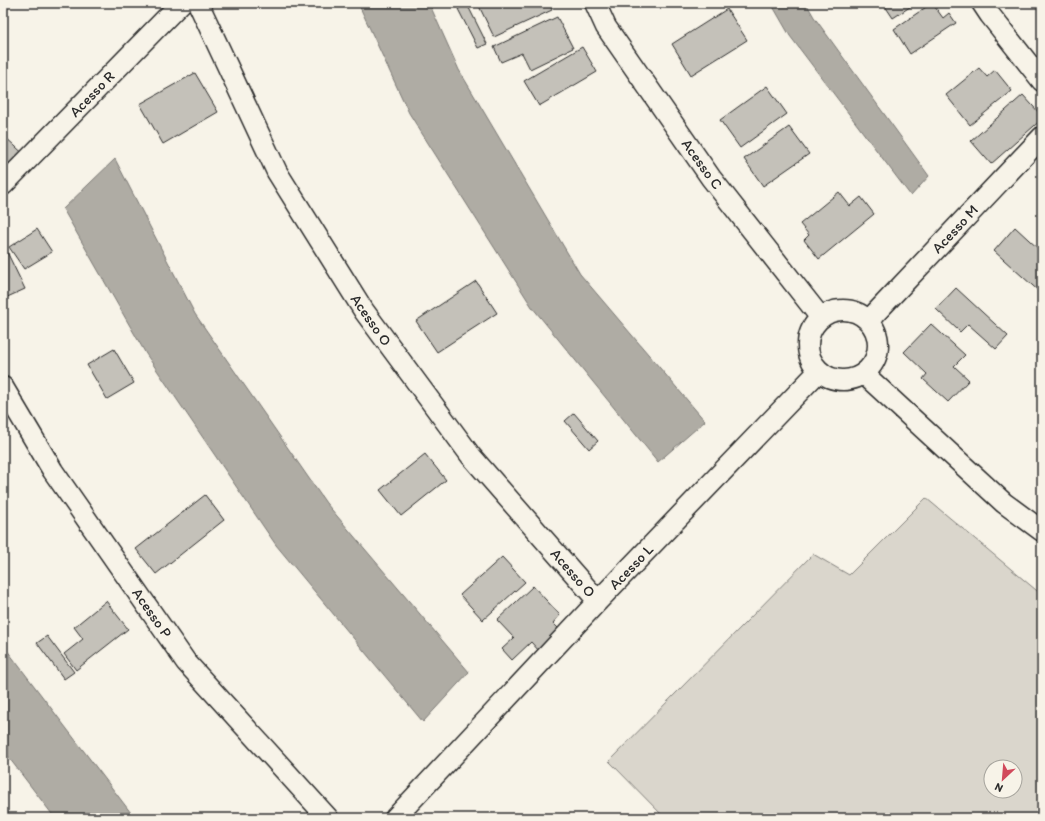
<svg xmlns="http://www.w3.org/2000/svg" width="1045" height="821" font-family="Itim,sans-serif">
<style>
.green{fill:#dad6cc;stroke:#82807c;fill-rule:evenodd}
.water{fill:#afaca4;stroke:#7a7874}
.building{fill:#c4c1b9;stroke:#2b2b2b}
.lines{fill:none;stroke-linecap:round;stroke-linejoin:round}
.street-casing{stroke:#2b2b2b;stroke-width:23}
.street{stroke:#f7f3e8;stroke-width:20}
.labels{text-anchor:middle;stroke-width:4;stroke-linejoin:round;paint-order:stroke}
.street-label{font-size:15px;fill:#2b2b2b;stroke:#f7f3e8}
</style>
<rect width="100%" height="100%" fill="#f7f3e8"/>
<filter id="ink" filterUnits="userSpaceOnUse"><feTurbulence type="fractalNoise" baseFrequency=".025" numOctaves="2"/><feDisplacementMap in="SourceGraphic" scale="8" xChannelSelector="R" yChannelSelector="G"/><feConvolveMatrix kernelMatrix="1 2 1 2 8 2 1 2 1" color-interpolation-filters="sRGB"/></filter>
<g filter="url(#ink)">
<path class="green" d="M926,498l116,97v223h-377l-56,-57 204,-207 36,21zM991,767h24v24h-24z"/>
<path class="water" d="M358,3h71l30,67 121,204 125,147 -47,41 -126,-155 -123,-194z
M771,3h35l8,14 115,159 -18,20 -121,-160z
M115,159l80,155 131,189 143,169 -46,50 -147,-177 -130,-191 -83,-145z
M3,645l128,168 5,5h-81l-52,-68z"/>
<path class="building" d="M479,3h70l3,7 -58,27 -16,-33z
M883,3h33l-23,15z
M932,3l11,15 6,-5 7,10 -46,31 -16,-25z
M467,4l20,40 -9,4 -20,-39z
M727,9l20,31 -56,35 -19,-31z
M557,17l16,31 -43,21 -8,-16 -21,9 -7,-15z
M582,47l15,25 -58,34 -15,-25z
M979,68l8,9 8,-7 17,21 -42,34 -24,-30z
M195,73l23,39 -55,32 -23,-40z
M767,86l20,28 -47,34 -20,-28z
M1023,95l19,21v3l-51,45 -20,-23z
M789,127l20,27 -46,32 -19,-27z
M3,135l25,23 -25,26z
M839,192l11,14 11,-9 13,17 -55,45 -15,-19 5,-5 -9,-11z
M1015,227l27,25v42l-48,-43z
M37,229l15,23 -28,17 -15,-22z
M7,252l18,37 -22,10v-45z
M476,281l21,32 -60,39 -21,-31z
M956,288l52,48 -12,13 -28,-25 -8,8 -24,-23z
M931,324l34,31 -11,11 15,14 -21,22 -25,-23 4,-5 -23,-22z
M114,349l20,34 -27,16 -20,-34z
M574,413l24,28 -9,8 -24,-28z
M425,454l21,26 -45,36 -21,-26z
M205,495l19,25 -68,54 -20,-25z
M502,557l23,25 -42,38 -23,-25z
M533,586l27,29 -7,8 8,8 -22,20 -8,-9 -19,18 -10,-11 12,-11 -17,-18z
M106,601l22,28 -52,41 -12,-16 19,-15 -9,-12z
M47,636l27,36 -10,7 -27,-36z"/>
<g class="lines">
<defs>
<path id="street" d="M198,3l79,169 87,139 107,145 127,145
M595,3l11,24 105,151 110,140
M982,3l8,12 52,66
M3,185l178,-182
M808 345a35 35 0 1 1 70 0a35 35 0 1 1-70 0Z
M868,321l174,-184
M864,374l140,129 38,28
M3,387l50,84 133,191 142,156
M395,818l203,-217 221,-230"/>
</defs>
<use href="#street" class="street-casing"/>
<use href="#street" class="street"/>
</g>
</g>
<g class="labels">
<g class="street-label">
<text transform="translate(92 94) rotate(-46)" y="5">Acesso R</text>
<text transform="translate(702 164) rotate(54)" y="5">Acesso C</text>
<text transform="translate(955 229) rotate(-47)" y="5">Acesso M</text>
<text transform="translate(371 320) rotate(55)" y="5">Acesso O</text>
<text transform="translate(631 567) rotate(-46)" y="5">Acesso L</text>
<text transform="translate(573 573) rotate(49)" y="5">Acesso O</text>
<text transform="translate(152 613) rotate(55)" y="5">Acesso P</text>
</g>
</g>
<rect width="1045" height="821" fill="none" stroke="#f7f3e8" stroke-width="16"/>
<rect x="8" y="8" width="1029" height="805" fill="none" stroke="#2b2b2b" stroke-width="1.5" filter="url(#ink)"/>
<g transform="translate(1003 779) rotate(206)"><circle r="19" fill="#f7f3e8" stroke="#a5a39c"/>
<path d="M0-3L7 15L0 10L-7 15Z" fill="#d1495b"/>
<text y="-6" font-size="11" font-weight="bold" text-anchor="middle" fill="#2b2b2b">N</text>
</g>
</svg>
